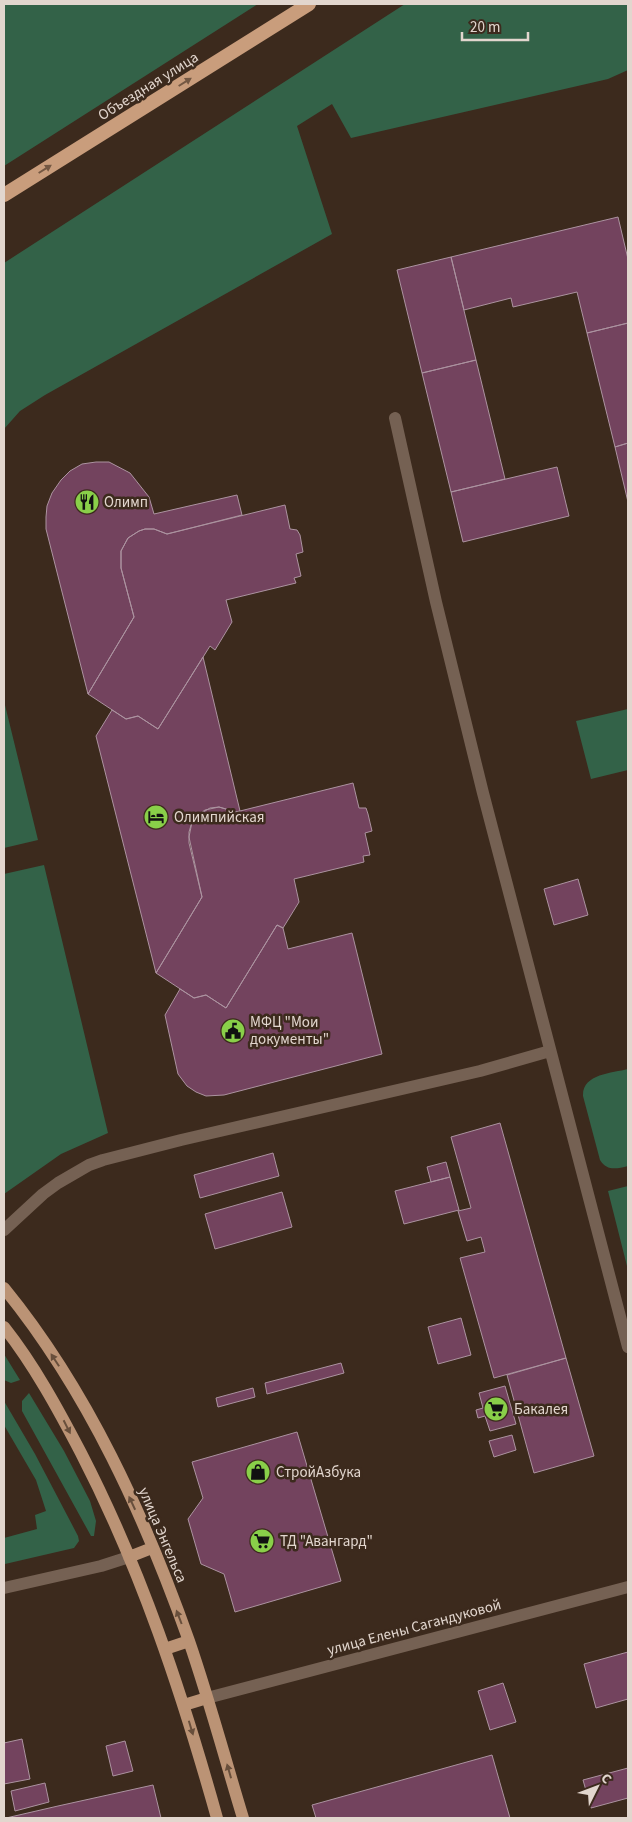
<svg xmlns="http://www.w3.org/2000/svg" width="632" height="1822" font-family="'Source Sans 3',sans-serif">
<style>
.green{fill:#336248}
.building{fill:#73435e;stroke:#ac93a0}
.lines{fill:none;stroke-linecap:round;stroke-linejoin:round}
.minor{stroke:#756153;stroke-width:12}
.tertiary{stroke:#756153;stroke-width:12}
.primary{stroke:#bb9375;stroke-width:12}
.trunk{stroke:#c99d7c;stroke-width:14}
.oneway{fill:#745843}
.oneway2{fill:#684f3c}
.labels{text-anchor:middle;stroke-width:5;stroke-linejoin:round;paint-order:stroke}
.street-label{font-size:15px;fill:#e2d6ce;stroke:#3c2a1d}
.poi-label{font-size:15px;fill:#e2d6ce;stroke:#3c2a1d;text-anchor:start}
</style>
<rect width="100%" height="100%" fill="#3c2a1d"/>
<path class="green" d="M4,4h254l-254,162z
M405,4h223v66l-20,9 -257,59 -19,-34 -35,22 35,108 -287,161 -25,16 -16,18v-166z
M4,701l34,139 -34,8z
M628,709v61l-37,9 -15,-58z
M44,865l64,268 -47,21 -57,40v-320z
M628,1069v97c-12,3 -21,5 -28,-6l-17,-64c-1,-22 29,-23 45,-27z
M628,1186v84l-20,-79z
M4,1354l16,26 -9,3 -7,-3z
M29,1393l35,58 26,50 6,20 -2,15h-3l-69,-125v-10z
M4,1401l31,53 43,82 1,5 -5,7 -69,16h-1v-26l33,-9 -2,-14 11,-4 -10,-31 -32,-55z"/>
<path class="building" d="M618,217l10,42v64l-41,10 -10,-41 -64,15 -2,-9 -47,12 -13,-53z
M451,257l25,103 -54,13 -25,-103z
M628,323v120l-13,4 -28,-114z
M476,360l29,119 -54,13 -29,-119z
M628,443v59l-13,-55z
M96,462h13l21,11 19,24 5,17 83,-19 5,20 -75,19 -13,-5h-9l-6,2 -11,7 -7,13v17l13,49 -46,77 -42,-165v-12l1,-11 5,-13 9,-13 9,-9 12,-7z
M557,467l12,49 -106,26 -12,-50z
M285,505l5,24 7,1 3,5 3,17 -7,2 5,22 -7,2 2,5 -70,17 6,22 -17,28 -5,-4 -52,83 -20,-13 -12,3 -38,-25 46,-77 -13,-49v-17l7,-13 11,-7 6,-2h9l13,5z
M203,657l37,154 -4,1 -17,-5 -9,1 -12,7 -6,7 -3,10v11l13,54 -46,76 -60,-237 16,-26 14,9 12,-3 20,13z
M353,783l6,25h7l2,6 4,17 -7,2 5,22 -7,1 1,6 -70,17 5,23 -16,26 -6,-3 -51,83 -20,-13 -12,3 -38,-25 46,-76 -13,-60 3,-15 6,-7 7,-5 14,-3 17,5z
M578,879l10,36 -34,10 -10,-36z
M277,925l6,3 5,21 64,-16 30,121 -158,41 -18,1 -10,-4 -9,-6 -9,-12 -13,-59 15,-26 14,9 12,-3 20,13z
M500,1123l66,235 -72,20 -34,-120 25,-6 -4,-15 -14,4 -9,-30 13,-3 -20,-71z
M273,1153l6,23 -79,22 -6,-23z
M446,1162l4,15 -19,5 -4,-15z
M450,1177l9,33 -55,14 -9,-33z
M282,1192l10,35 -77,22 -10,-35z
M461,1318l10,37 -33,9 -10,-37z
M566,1358l28,98 -60,17 -27,-98z
M341,1363l3,10 -77,21 -2,-11z
M505,1386l11,38 -26,7 -5,-15 -7,2 -2,-8 7,-2 -4,-15z
M253,1388l2,9 -37,10 -2,-9z
M297,1432l44,149 -106,31 -11,-38 -23,-10 -13,-45 15,-21 -11,-36z
M512,1435l4,15 -22,7 -5,-16z
M628,1652v47l-32,9 -12,-44z
M503,1683l13,39 -26,8 -12,-39z
M22,1739l8,40 -26,5v-41z
M125,1741l8,30 -20,5 -7,-30z
M492,1755l18,63h-194l-4,-13z
M628,1768v30l-37,10 -8,-28z
M45,1783l4,19 -34,9 -4,-20z
M153,1785l8,33h-155l52,-12z"/>
<g class="lines">
<path class="minor" d="M395,418l41,184 47,191 145,554
M4,1230l39,-36 15,-11 31,-18 14,-5 78,-20 299,-69 70,-20
M207,1698l421,-111"/>
<path class="tertiary" d="M4,1588l97,-22 28,-9"/>
<path class="primary" d="M4,1288c84,103 141,229 185,353 20,58 36,118 54,177
M4,1327c30,38 54,82 77,126 60,116 101,240 136,365
M129,1557l23,-9
M165,1649l24,-8
M184,1705l23,-7"/>
<path class="trunk" d="M4,195l305,-191"/>
</g>
<defs><path id="oneway-solid" d="M-6-.8H1V-3.2L6.5 0L1 3.2V.8H-6Z" transform="scale(1.25)"/></defs>
<g class="oneway">
<use href="#oneway-solid" transform="translate(185 82) rotate(-32)"/>
<use href="#oneway-solid" transform="translate(45 169) rotate(-32)"/>
</g>
<g class="oneway2">
<use href="#oneway-solid" transform="translate(55 1360) rotate(-123)"/>
<use href="#oneway-solid" transform="translate(67 1427) rotate(63)"/>
<use href="#oneway-solid" transform="translate(132 1503) rotate(-115)"/>
<use href="#oneway-solid" transform="translate(179 1617) rotate(-111)"/>
<use href="#oneway-solid" transform="translate(191 1728) rotate(73)"/>
<use href="#oneway-solid" transform="translate(229 1771) rotate(-106)"/>
</g>
<defs>
<symbol id="restaurant-disc" viewBox="-11 -11 22 22"><circle r="9.5" fill="#89cf49" stroke="#3c2a1d"/><path d="M-5-6h1v4h1v-4h1v4h1v-4h1v5L-1.5 .5V6h-2V.5L-5-1ZM5-6V6H3V1.5H1.5Q1.5-4 5-6Z" fill="#111"/></symbol>
<symbol id="hotel-disc" viewBox="-11 -11 22 22"><circle r="9.5" fill="#89cf49" stroke="#3c2a1d"/><path d="M-6-4.5h1.5V1H6V5H4.5V3h-9V5H-6ZM-4 0a1.8 1.8 0 1 1 3.6 0ZM.5 0V-2.5h3Q6-2.5 6 0Z" fill="#111"/></symbol>
<symbol id="civic-disc" viewBox="-11 -11 22 22"><circle r="9.5" fill="#89cf49" stroke="#3c2a1d"/><path d="M-.6-6.5H3V-4.5H.6V-3L4-1V1h2V6H-6V1h2V-1L-.6-3ZM-1.2 2.5V6h2.4V2.5Z" fill="#111"/></symbol>
<symbol id="supermarket-disc" viewBox="-11 -11 22 22"><circle r="9.5" fill="#89cf49" stroke="#3c2a1d"/><path d="M-6-5.5h2.5l.6 2H6L4.5 2H-2.5L-4.4-4H-6ZM-1.5 3.2a1.3 1.3 0 1 0 .1 0ZM3 3.2a1.3 1.3 0 1 0 .1 0Z" fill="#111"/></symbol>
<symbol id="shop-disc" viewBox="-11 -11 22 22"><circle r="9.5" fill="#89cf49" stroke="#3c2a1d"/><path d="M-5-2.5h2.3a2.7 3.5 0 0 1 5.4 0H5L5.5 6h-11ZM-1.5-2.5h3a1.5 2.3 0 0 0-3 0Z" fill="#111"/></symbol>
</defs>
<g fill-rule="evenodd">
<use href="#restaurant-disc" x="73" y="488" width="28" height="28"/>
<use href="#hotel-disc" x="142" y="803" width="28" height="28"/>
<use href="#civic-disc" x="219" y="1017" width="28" height="28"/>
<use href="#supermarket-disc" x="482" y="1395" width="28" height="28"/>
<use href="#shop-disc" x="244" y="1458" width="28" height="28"/>
<use href="#supermarket-disc" x="248" y="1527" width="28" height="28"/>
</g>
<g class="labels">
<g class="street-label">
<text transform="translate(148 86) rotate(-32)" y="5">Объездная улица</text>
<text transform="translate(163 1535) rotate(67)" y="5">улица Энгельса</text>
<text transform="translate(414 1627) rotate(-15)" y="5">улица Елены Сагандуковой</text>
</g>
<g class="poi-label">
<text x="104" y="507">Олимп</text>
<text x="174" y="822">Олимпийская</text>
<text x="250" y="1027">МФЦ "Мои<tspan x="250" dy="17">документы"</tspan></text>
<text x="514" y="1414">Бакалея</text>
<text x="276" y="1477">СтройАзбука</text>
<text x="280" y="1546">ТД "Авангард"</text>
</g>
</g>
<rect width="632" height="1822" fill="none" stroke="#e2d6ce" stroke-width="10"/>
<g transform="translate(597 1787) rotate(48)" stroke="#3c2a1d" stroke-width="4" paint-order="stroke">
<path d="M0-4L9 19L0 12L-9 19Z" fill="#e2d6ce"/>
<text y="-8" font-size="14" font-weight="bold" text-anchor="middle" fill="#e2d6ce">С</text>
</g>
<path d="M462 32v8h66v-8" fill="none" stroke="#e2d6ce" stroke-width="2.5"/>
<text x="470" y="32" font-size="15" fill="#e2d6ce" stroke="#3c2a1d" stroke-width="4" paint-order="stroke">20 m</text>
</svg>
